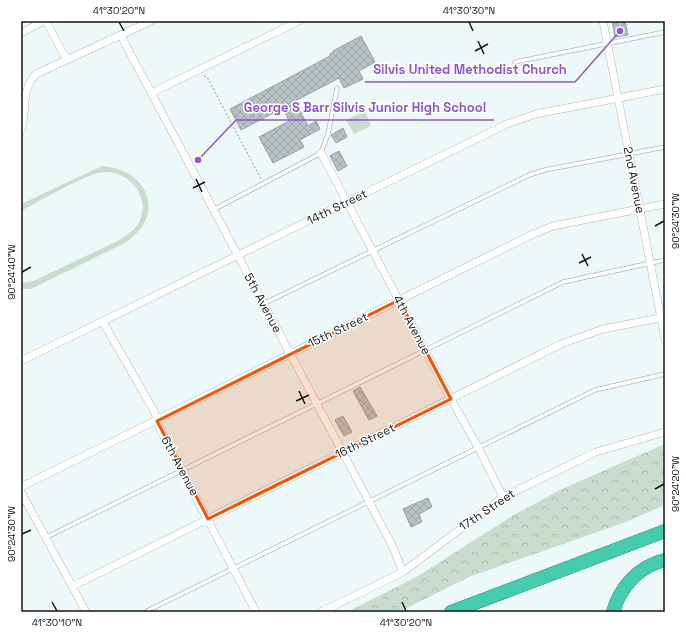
<svg xmlns="http://www.w3.org/2000/svg" width="686" height="633" font-family="'Space Grotesk',sans-serif">
<style>
.green{fill:#c9ddcf}
.forest{fill:url(#forest-crowns)}
.building{fill:url(#building-cross-hatch);stroke:#96a0a3}
.lines{fill:none;stroke-linecap:round;stroke-linejoin:round}
.lane-casing{stroke:#aeb9b9;stroke-width:5}
.street-casing{stroke:#aeb9b9;stroke-width:8}
.highway-casing{stroke:#348d7a;stroke-width:14}
.path{stroke:#8f9797;stroke-width:1;stroke-dasharray:2 2;stroke-linecap:butt}
.lane{stroke:#fff;stroke-width:3.5}
.street{stroke:#fff;stroke-width:7}
.highway{stroke:#45ccaf;stroke-width:13}
.marked{fill:#e8590c;fill-opacity:0.2;stroke:#e8590c;stroke-width:3;stroke-linejoin:round}
.ticks{fill:none;stroke:#131717;stroke-width:1.5}
.labels{text-anchor:middle;stroke-width:3;stroke-linejoin:round;paint-order:stroke}
.street-label{font-size:12px;fill:#131717;stroke:#fff}
.leader{fill:none;stroke:#9056cd;stroke-width:1.5}
.callout-dot{fill:#9056cd;stroke:#fff;stroke-width:1.5}
.callout-label{font-size:13px;text-anchor:middle;font-weight:bold;fill:#9056cd;stroke:#fff;stroke-width:3;stroke-linejoin:round;paint-order:stroke}
.neatline{fill:none;stroke:#131717;stroke-width:1.5}
.ticks-label{font-size:10px;text-anchor:middle;fill:#131717}
</style>
<defs>
<pattern id="forest-crowns" width="20" height="18" patternUnits="userSpaceOnUse"><rect width="20" height="18" fill="#c9ddcf"/><path d="M2 6a3 3 0 1 1 6 0M12 15a3 3 0 1 1 6 0" fill="none" stroke="#acbdb1"/></pattern>
<pattern id="building-cross-hatch" width="8" height="8" patternUnits="userSpaceOnUse"><rect width="8" height="8" fill="#b9c3c6"/><path d="M0 0l8 8M0 8l8-8" fill="none" stroke="#9ea7a9"/></pattern>
</defs>
<rect width="100%" height="100%" fill="#edf9f9"/>
<path class="green" d="M365,111l6,15 -17,8 -8,-14z
M102,166c50,4 64,53 21,78l-92,45h-10v-6l13,-2 85,-41c8,-5 16,-10 20,-18 13,-25 -10,-51 -35,-50 -17,1 -66,30 -83,39v-7z"/>
<path class="forest" d="M665,444v61l-42,18 -154,54 -70,35h-52l71,-36 94,-60 52,-28z"/>
<path class="building" d="M612,21h13l3,14 -13,2z
M361,36l14,26 -16,9 4,8 -19,9 -5,-10 -44,23 13,25 8,-5 4,8 -20,11 4,7 -31,16 -14,-26 30,-16 -6,-13 -42,22 -11,-21 100,-53v-2l3,-2v-1z
M343,128l4,9 -11,6 -5,-8z
M339,151l8,15 -9,5 -8,-15z
M360,387l17,29 -8,4 -16,-29z
M343,416l9,16 -8,4 -9,-16z
M428,498l4,9 -13,7 3,8 -11,5 -8,-18z"/>
<g class="lines">
<defs>
<path id="lane" d="M515,62l150,-30
M213,210l108,-57 7,-19 9,-46
M263,304l266,-129 16,-5 120,-23
M47,537l516,-255 102,-22
M145,612l450,-222 70,-16"/>
<path id="street" d="M46,21l20,38
M603,21l62,318
M21,33l23,-12
M121,36l271,509 11,27
M151,93l148,-72
M21,130c7,-20 -1,-39 15,-56l115,-53
M321,153l130,246 27,48 25,50
M103,322l51,89 6,18 96,183
M21,361l486,-237 29,-10 129,-25
M21,487l510,-252 22,-9 112,-22
M21,492l65,120
M73,586l488,-242 42,-15 62,-12
M321,612l82,-40 100,-75 93,-45 69,-20"/>
<path id="highway" d="M451,612l214,-81
M613,612c7,-25 26,-46 52,-52"/>
</defs>
<use href="#lane" class="lane-casing"/>
<use href="#street" class="street-casing"/>
<use href="#highway" class="highway-casing"/>
<path class="path" d="M204,76l3,1 54,102"/>
<use href="#lane" class="lane"/>
<use href="#street" class="street"/>
<use href="#highway" class="highway"/>
</g>
<path class="marked" d="M399,300l52,99 -243,120 -51,-98z"/>
<path class="ticks" d="M119,22l5,9M469,22l4,9M478,41l6,13M475,51l13,-7M196,179l6,13M193,188l12,-6M655,226l9,-5M582,254l6,12M579,263l12,-6M22,272l9,-5M299,391l6,13M296,401l13,-6M655,489l9,-5M22,534l9,-4M52,602l5,9M402,602l4,9"/>
<g class="labels">
<g class="street-label">
<text transform="translate(634 180) rotate(79)" y="4">2nd Avenue</text>
<text transform="translate(337 207) rotate(-26)" y="4">14th Street</text>
<text transform="translate(263 303) rotate(62)" y="4">5th Avenue</text>
<text transform="translate(412 325) rotate(62)" y="4">4th Avenue</text>
<text transform="translate(338 330) rotate(-26)" y="4">15th Street</text>
<text transform="translate(365 441) rotate(-26)" y="4">16th Street</text>
<text transform="translate(180 466) rotate(62)" y="4">6th Avenue</text>
<text transform="translate(487 510) rotate(-34)" y="4">17th Street</text>
</g>
</g>
<path class="leader" d="M620 31L575 82H365M198 160L236 120H494"/>
<g class="callout-dot">
<circle cx="620" cy="31" r="4"/>
<circle cx="198" cy="160" r="4"/>
</g>
<g class="callout-label">
<text x="470" y="74">Silvis United Methodist Church</text>
<text x="365" y="112">George S Barr Silvis Junior High School</text>
</g>
<rect width="686" height="633" fill="none" stroke="#ffffff" stroke-width="44"/>
<rect x="22" y="22" width="642" height="589" class="neatline"/>
<g class="ticks-label">
<text x="119" y="14">41°30'20"N</text>
<text x="469" y="14">41°30'30"N</text>
<text transform="translate(675 221) rotate(-90)" y="4">90°24'30"W</text>
<text transform="translate(11 272) rotate(-90)" y="4">90°24'40"W</text>
<text transform="translate(675 484) rotate(-90)" y="4">90°24'20"W</text>
<text transform="translate(11 534) rotate(-90)" y="4">90°24'30"W</text>
<text x="57" y="626">41°30'10"N</text>
<text x="406" y="626">41°30'20"N</text>
</g>
</svg>
